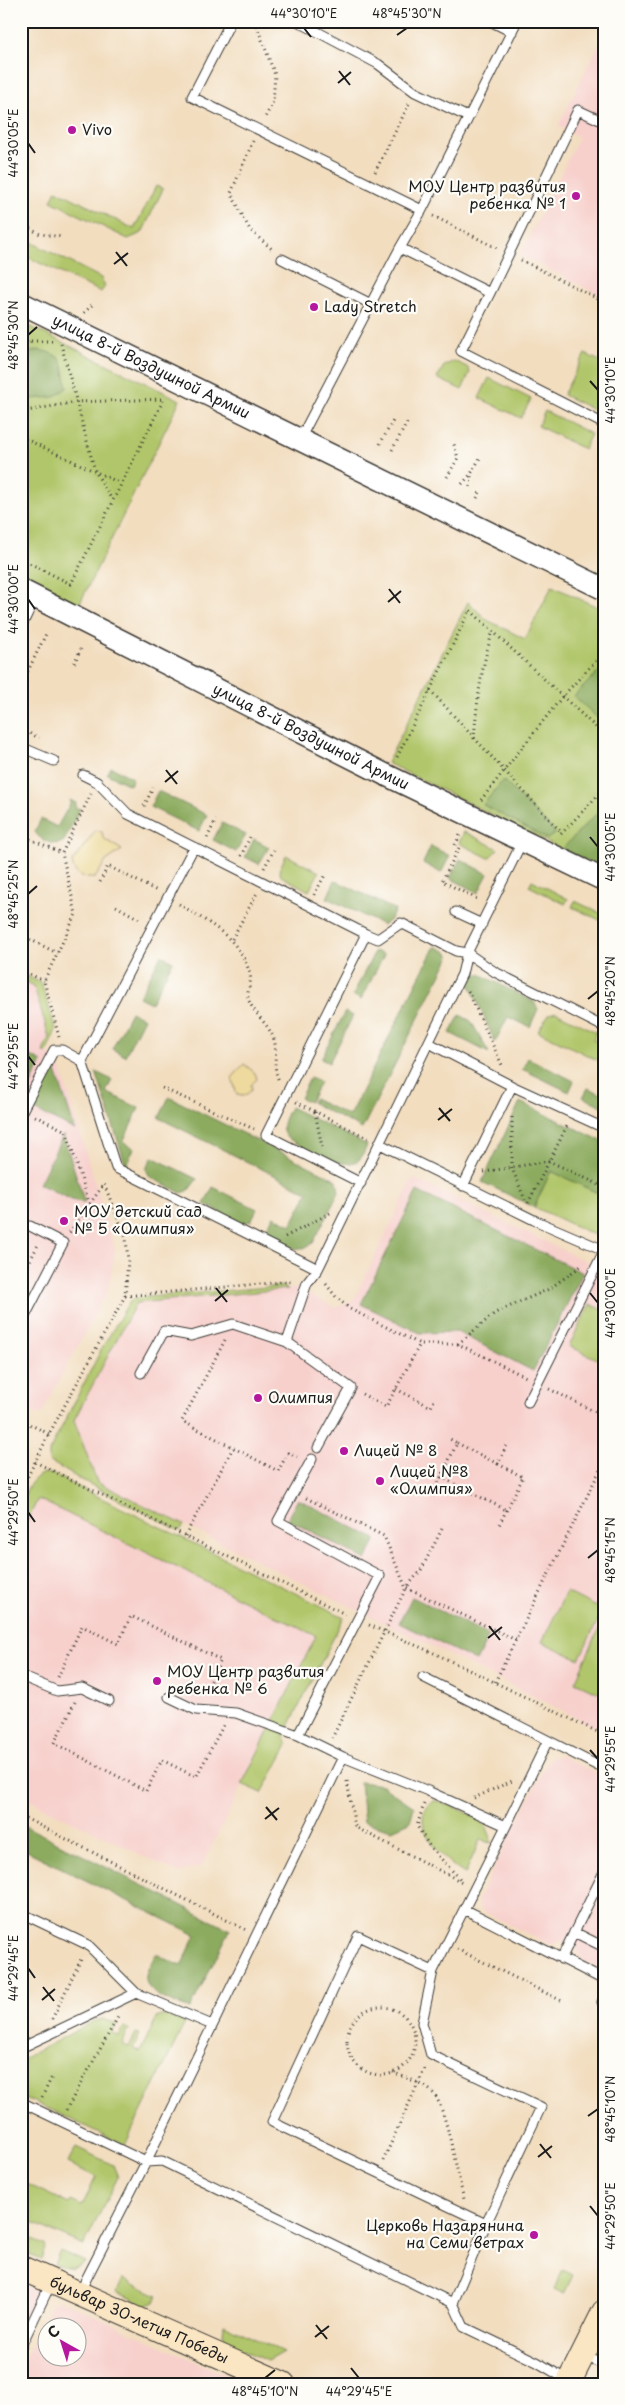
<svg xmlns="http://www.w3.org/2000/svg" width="625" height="2405" font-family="'Playpen Sans',sans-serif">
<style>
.built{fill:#f7d0cc;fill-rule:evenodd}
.green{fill:#b1c66a;stroke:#667143}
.forest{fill:#8cab5e;stroke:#54643d}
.sand{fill:#eeda9e;stroke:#857b5d}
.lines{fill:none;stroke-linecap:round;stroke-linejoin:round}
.service-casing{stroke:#3c3934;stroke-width:11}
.tertiary-casing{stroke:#3c3934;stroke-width:24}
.secondary-casing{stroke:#3c3934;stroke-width:26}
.path{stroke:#3c3934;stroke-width:3;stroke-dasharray:1 4;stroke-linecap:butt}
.service{stroke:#fff;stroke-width:9}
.tertiary{stroke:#fff;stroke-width:21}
.secondary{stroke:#fbe6c4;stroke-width:24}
.ticks{fill:none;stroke:#1c1c1c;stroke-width:2}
.poi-dot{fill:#b5179e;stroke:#fdfcf7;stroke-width:2}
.labels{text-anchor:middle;stroke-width:4.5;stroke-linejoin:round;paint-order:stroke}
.poi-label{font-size:15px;fill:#1c1c1c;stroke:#fdfcf7;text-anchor:start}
.street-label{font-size:15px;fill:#1c1c1c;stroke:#fdfcf7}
.neatline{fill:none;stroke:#1c1c1c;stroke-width:2}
.ticks-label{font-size:12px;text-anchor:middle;fill:#1c1c1c}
</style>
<rect width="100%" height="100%" fill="#fdfcf7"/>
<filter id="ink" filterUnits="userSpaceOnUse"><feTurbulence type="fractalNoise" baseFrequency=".02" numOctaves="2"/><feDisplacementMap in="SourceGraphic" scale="10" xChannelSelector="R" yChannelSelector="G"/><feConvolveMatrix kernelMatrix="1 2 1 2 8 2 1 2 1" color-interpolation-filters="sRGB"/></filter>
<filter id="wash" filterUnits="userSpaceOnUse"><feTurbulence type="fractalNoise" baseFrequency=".0096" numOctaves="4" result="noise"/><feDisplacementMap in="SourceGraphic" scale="20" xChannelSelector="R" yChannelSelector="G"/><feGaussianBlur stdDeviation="1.12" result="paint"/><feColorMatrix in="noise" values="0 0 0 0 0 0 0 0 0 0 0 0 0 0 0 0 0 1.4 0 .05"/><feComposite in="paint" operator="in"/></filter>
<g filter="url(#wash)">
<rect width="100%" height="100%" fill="#f2ddbf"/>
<path class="built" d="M604,34v263l-84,-42 59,-118 -21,-11z
M21,979l13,7 15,51 -6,15 13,6 3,4 56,188 -7,40 -68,126 -19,-9z
M413,1178l191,92v461l-507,-249 -24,-62 63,-117 161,-15 39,20 18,-9z
M38,1499l278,137 -114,230 -24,7 -157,-77v-263z
M561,1756l43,21v194l-23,-12 -6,-11 -15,-7 -10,4 -68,-34 -4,-5v-7l69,-137 6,-5z
M21,2283l14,7 2,7 -16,36z
M59,2300l7,3 179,81h-224v-17l27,-56 4,-8zM48,2328h30v30h-30z"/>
<path class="green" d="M156,186l7,3 -21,44 -14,6 -77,-38 5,-11 78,39z
M31,242l70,36 4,8 -4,6 -72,-34 -3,-13z
M21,322l159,78 -103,209 -56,-28z
M585,354l19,9v52l-41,-20z
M454,361l13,6 3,5 -8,18 -25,-12 7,-12z
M489,378l42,21 -10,19 -42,-20z
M545,411l46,23 -7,15 -46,-23z
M552,586l52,24v260l-217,-107 81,-161 19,18 38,19z
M464,832h1l33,17 -9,9 -30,-15z
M286,855l33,17 -10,19 -28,-15 -2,-6z
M532,880l36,19 -3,5 -36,-18z
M575,901l29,14v7l-32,-15z
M21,973l20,10 15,47 -10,23 -3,-1 6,-15 -15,-51 -13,-7z
M556,1012l40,20 -3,8 11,5 -7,15 -59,-29 11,-17z
M551,1171l53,25v20l-10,19 -60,-28z
M282,1286l6,3 -152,14 -62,117 23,62 87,43 -4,6 -102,-53 -29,-17v-9l52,-102 28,-48 7,-4z
M590,1304l14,7v51l-35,-16z
M43,1473l9,1 292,143 -60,119 4,9 -26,48 -20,-9 74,-148 -278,-137 -17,34c0,-23 -1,-47 22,-60z
M566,1592l37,18 -24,49 -37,-17z
M600,1627l4,2v53l-5,11 -24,-11z
M433,1801h6c20,9 52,16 52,42l-11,-3 -15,34c-20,-11 -61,-53 -32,-73z
M166,2015l19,8 -60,122 -104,-49v-36l73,-39 9,-2 14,5 -5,9 7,3 5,-9 5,2 -7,15 7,3 7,-14 4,1 -7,15 7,3 15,-31 3,-4z
M76,2147l37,18 5,12 -34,68 -63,-27v-37l48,23 2,-3 11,5 14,-29 -28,-14z
M21,2235l25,11 -5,13 -20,-8z
M60,2251l25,11c-10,9 -19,7 -31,2z
M563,2270l10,5 -9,19 -10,-5z
M123,2279l35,16 -3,7 -9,4 -29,-14z
M224,2324l59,28 -16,9 -40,-18 -4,-10z"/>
<path class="forest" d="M38,350c28,5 24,12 29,38l-13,9 -33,3v-45z
M604,666v58l-30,-28z
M111,767l22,11 -3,7 -23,-11z
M503,780l53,53 -9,6 -64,-34z
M158,791l49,24 -8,16 -49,-24z
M70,800l6,3 -1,4 5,2 -16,32c-8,7 -26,-1 -29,-10l6,-12 16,8 13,-23z
M604,806v63l-42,-20z
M222,823l24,12 -10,17 -23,-12z
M254,839l15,8 -10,17 -14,-7z
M431,846l19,10 -9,17 -18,-10z
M460,859l28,15 -10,19 -28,-15z
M335,880l60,30 -5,10 -7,5 -56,-27z
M435,946l12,6 3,4 -88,173 -50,-26 2,-4 35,17z
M375,951l9,4 -23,45 -8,-5z
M161,955l12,6 -22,42 -12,-6z
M480,974l54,28 4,7 -8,18 -22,-10 -13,25 -28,-64 6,-3z
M131,1012l13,6 -19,38 -13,-7z
M345,1012l8,4 -24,47 -8,-4z
M460,1015l11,6 18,32 -39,-20z
M21,1051l21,11 -20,40 -1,-1z
M528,1058l46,23 -5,11 -47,-23z
M53,1062l22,68 -45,-22z
M96,1072l16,8 -6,12 33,16 -16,34 11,6 -8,18z
M310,1078l10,4 -10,20 -10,-4z
M588,1088l16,7v12l-21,-10z
M169,1097l168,83 2,12 -26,51 -11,6h-7l-30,-15 8,-18 18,9 17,-33 -149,-74z
M520,1102l84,40v54l-53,-25 -17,36 -52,-25z
M290,1107l77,38c-2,5 -4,11 -7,14 -16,15 -57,-13 -73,-21 -9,-11 -2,-20 3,-31z
M63,1135l22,68 -13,-3 -33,-16z
M152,1157l45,22 -9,12 -7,2 -31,-16 -4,-8z
M213,1187l44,22 -6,12 -10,2 -37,-19z
M417,1191l166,82 -50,98 -76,-39 -37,1 -59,-29z
M298,1499l78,40 -10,21 -79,-41z
M412,1597l77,38 -13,26 -77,-38z
M360,1782l22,3 32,22 -4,15 -18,8 -28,-8z
M21,1824l209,106 -40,79c-14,-6 -47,-13 -44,-34 1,-6 7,-15 10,-21l25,12 15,-31 -175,-87z"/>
<path class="sand" d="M96,830l6,2 1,6 19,12 -16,11 -11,17c-13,1 -21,-3 -23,-16z
M244,1064l11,9 2,6 -6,6 1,4c-5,6 -7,7 -15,5l-5,-16z"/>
</g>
<g filter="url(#ink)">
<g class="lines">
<defs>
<path id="service" d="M231,21l-39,76 230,113
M297,21l81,43 37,28 53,25
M490,21l22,11
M400,248l22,-38 95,-189
M282,259l87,44
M490,293l88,-183 26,12
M300,439l100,-191 90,45 -29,58 143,73
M21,627l14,-29
M21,747l33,14
M83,775l14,7 31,32 238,120 12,5 23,-16 55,28 11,2 28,19 109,55
M456,912l26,12
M429,1043l83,43 -49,100
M82,1061l112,-214
M512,1086l92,42
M21,1113l33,-63h8l20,11 34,107 202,101
M380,1144l154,76 70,30
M361,1183l-95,-48 100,-201
M21,1324l42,-81 -33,-17
M141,1373l23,-42 27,5 42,-12 54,18
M528,1402l76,-151
M318,1448l33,-60 -64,-46 20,-59 11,-14 144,-295 5,-21 56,-113
M312,1459l-34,62 102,55 -82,159 45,22
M21,1676l36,15 25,-3 27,13
M423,1677l181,92
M169,1697l27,13 40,3 62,22
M466,1910l138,70
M21,1913l67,32 48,48
M574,1932l30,15
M561,1959l43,-87
M433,1971l-11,52 9,32 110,52 -55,117
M602,2002l2,1
M21,2048l115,-55 76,32
M21,2102l125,60 16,-1 291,142 33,-79 -214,-102 86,-186 75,35 73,-145
M79,2293l67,-131 197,-405 85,34 78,35 41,-84
M453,2303l11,24 73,35 32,19
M21,2346l30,-63
M583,2355l21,10"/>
<g id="tertiary">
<path id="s1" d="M21,303l583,286"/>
<path id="s2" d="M21,590l363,184 220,106"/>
</g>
<g id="secondary">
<path id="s3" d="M21,2268l262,116"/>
<path d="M568,2384l36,-72"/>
</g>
</defs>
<use href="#service" class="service-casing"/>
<use href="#tertiary" class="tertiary-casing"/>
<use href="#secondary" class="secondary-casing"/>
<path class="path" d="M255,21l20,54 -2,27 -9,18
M253,141l-22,52 19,37 23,20
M375,172l34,-68
M433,216l64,32
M21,224l19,10 23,3
M521,260l83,42
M84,313l8,-8
M21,341h32
M61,344l34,127 17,29
M21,348l11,-7
M21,412l55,-10 88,-3
M21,437l99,46
M380,444l14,-25
M392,450l16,-29
M447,477l11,-19 -5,-17
M462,484l9,-10 9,-16
M470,487l1,-11
M477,498l3,-6
M21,559l50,25 93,-185
M74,663l7,-14
M21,685l26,-53
M430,690l132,143
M21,729l18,9
M474,739c3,-38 7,-72 19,-108
M397,757l73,-147 134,125
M481,800l81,-103 42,-45
M144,806l9,-18
M561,834l43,-45
M21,835l41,18 29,-59
M207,838l9,-18
M455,845l6,-12
M459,848l-17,33 37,19
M241,856l9,-19
M264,868l10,-18
M100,882l8,-16 49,25
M314,895l11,-20
M179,904c30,19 62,34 71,71 2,7 -3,16 -2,23 4,15 25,29 27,46 2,16 -3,20 4,37
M116,906l25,14
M21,935l36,18
M232,939l25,-46
M21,970l23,11
M468,991l34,74
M59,1037l-15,-56 32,-67 -14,-61
M162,1088l92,41
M296,1102l72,36
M315,1112l7,35
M35,1116l31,15 23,71
M512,1117v51l13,32
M484,1172l65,-11 55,26
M528,1203l39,-77
M600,1235l4,-8
M285,1237l45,-24
M21,1278l17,-33
M326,1284l10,13 14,12 70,35h38l68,33
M125,1296l169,-15
M225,1340l-43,81 96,50 10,-18 9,4
M458,1344l37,-31 54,-24 32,-23
M396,1389l35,18 4,-9
M549,1389l55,27
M362,1394l24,13 34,-63
M21,1420l28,14
M457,1443l41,21 9,-19
M35,1462l310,152
M498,1464l25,13 -25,50
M441,1477l65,33
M21,1490l28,-56 76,-138 3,-35 -2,-23 -22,-54 -35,49
M432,1496l25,-53 -9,-5
M306,1498l78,38 22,52 -74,150
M442,1529l-21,41 -15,18 110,52
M185,1536l48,-88
M369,1625l67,29 168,81
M58,1677l24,-51 36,18 13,-28 90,44 -18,37
M495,1682l109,-220
M75,1702l-21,41 92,48 16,-31 34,17 28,-53
M347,1781l8,46 109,56
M474,1798l38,-17
M424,1804l-7,22 13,21 32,34
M21,1816l225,114
M457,1949l105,52
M347 2041a34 34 0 1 1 68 0a34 34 0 1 1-68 0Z
M52,2019l30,-62
M393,2072c12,6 31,11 41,22 13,17 23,81 30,105
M42,2097l10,-20
M66,2110l52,-93
M383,2161l43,-95"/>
<use href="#service" class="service"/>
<use href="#tertiary" class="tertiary"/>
<use href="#secondary" class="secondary"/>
</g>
</g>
<path class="ticks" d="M304,28l7,9M397,35l10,-7M339,71l11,14M338,83l13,-11M28,143l7,10M116,252l11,14M114,264l14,-11M28,335l9,-8M590,381l8,9M389,589l11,14M28,599l7,10M388,602l13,-11M166,770l11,14M165,782l13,-11M590,837l8,10M28,894l9,-8M588,999l10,-8M28,1056l7,9M439,1108l11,13M438,1120l14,-11M216,1288l11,14M590,1293l8,10M215,1301l13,-11M28,1512l7,10M588,1558l10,-8M489,1626l11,14M488,1638l14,-11M590,1750l8,9M266,1807l11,13M265,1819l14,-11M28,1968l7,10M43,1987l11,14M42,2000l13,-11M588,2116l10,-7M540,2144l11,14M538,2157l14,-11M590,2206l8,10M316,2325l11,14M315,2337l14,-11M351,2368l8,10M265,2378l10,-8"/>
<g class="poi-dot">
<circle cx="72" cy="130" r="5"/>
<circle cx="576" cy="196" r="5"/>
<circle cx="314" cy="307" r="5"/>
<circle cx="64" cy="1221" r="5"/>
<circle cx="258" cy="1398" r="5"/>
<circle cx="344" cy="1451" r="5"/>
<circle cx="380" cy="1481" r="5"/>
<circle cx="157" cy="1681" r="5"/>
<circle cx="534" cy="2235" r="5"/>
</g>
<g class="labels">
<g class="poi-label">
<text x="82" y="135">Vivo</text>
<text x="566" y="192" text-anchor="end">МОУ Центр развития<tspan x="566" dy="17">ребенка № 1</tspan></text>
<text x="324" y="312">Lady Stretch</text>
<text x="74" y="1217">МОУ детский сад<tspan x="74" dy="17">№ 5 «Олимпия»</tspan></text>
<text x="268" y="1403">Олимпия</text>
<text x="354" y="1456">Лицей № 8</text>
<text x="390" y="1477">Лицей №8<tspan x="390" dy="17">«Олимпия»</tspan></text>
<text x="167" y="1677">МОУ Центр развития<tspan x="167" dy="17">ребенка № 6</tspan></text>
<text x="524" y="2231" text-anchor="end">Церковь Назарянина<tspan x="524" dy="17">на Семи ветрах</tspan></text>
</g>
<g class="street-label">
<text dy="5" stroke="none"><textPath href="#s1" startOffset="145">улица 8-й Воздушной Армии</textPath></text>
<text dy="5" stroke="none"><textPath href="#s2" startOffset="325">улица 8-й Воздушной Армии</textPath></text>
<text dy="5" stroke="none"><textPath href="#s3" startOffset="129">бульвар 30-летия Победы</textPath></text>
</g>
</g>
<rect width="625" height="2405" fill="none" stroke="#fdfcf7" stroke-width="55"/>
<g transform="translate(62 2342) rotate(321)"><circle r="24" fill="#fdfcf7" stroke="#a3a29f"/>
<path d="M0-4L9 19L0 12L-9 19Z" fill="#b5179e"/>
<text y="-8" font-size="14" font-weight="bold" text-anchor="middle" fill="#1c1c1c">С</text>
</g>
<rect x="28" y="28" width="570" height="2350" class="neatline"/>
<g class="ticks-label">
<text x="304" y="18">44°30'10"E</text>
<text x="407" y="18">48°45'30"N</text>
<text transform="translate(14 143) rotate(-90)" y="4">44°30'05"E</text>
<text transform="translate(14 335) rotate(-90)" y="4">48°45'30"N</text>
<text transform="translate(611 390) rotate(-90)" y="4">44°30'10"E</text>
<text transform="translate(14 599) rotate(-90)" y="4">44°30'00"E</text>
<text transform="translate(611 847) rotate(-90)" y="4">44°30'05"E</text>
<text transform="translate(14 894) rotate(-90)" y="4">48°45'25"N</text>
<text transform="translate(611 991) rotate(-90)" y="4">48°45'20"N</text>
<text transform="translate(14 1056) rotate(-90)" y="4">44°29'55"E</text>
<text transform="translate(611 1303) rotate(-90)" y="4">44°30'00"E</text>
<text transform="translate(14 1512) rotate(-90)" y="4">44°29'50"E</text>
<text transform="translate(611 1550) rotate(-90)" y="4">48°45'15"N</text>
<text transform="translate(611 1759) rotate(-90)" y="4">44°29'55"E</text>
<text transform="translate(14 1968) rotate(-90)" y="4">44°29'45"E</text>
<text transform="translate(611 2109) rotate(-90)" y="4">48°45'10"N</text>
<text transform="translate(611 2216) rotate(-90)" y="4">44°29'50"E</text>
<text x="265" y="2396">48°45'10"N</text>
<text x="359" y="2396">44°29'45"E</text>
</g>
</svg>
